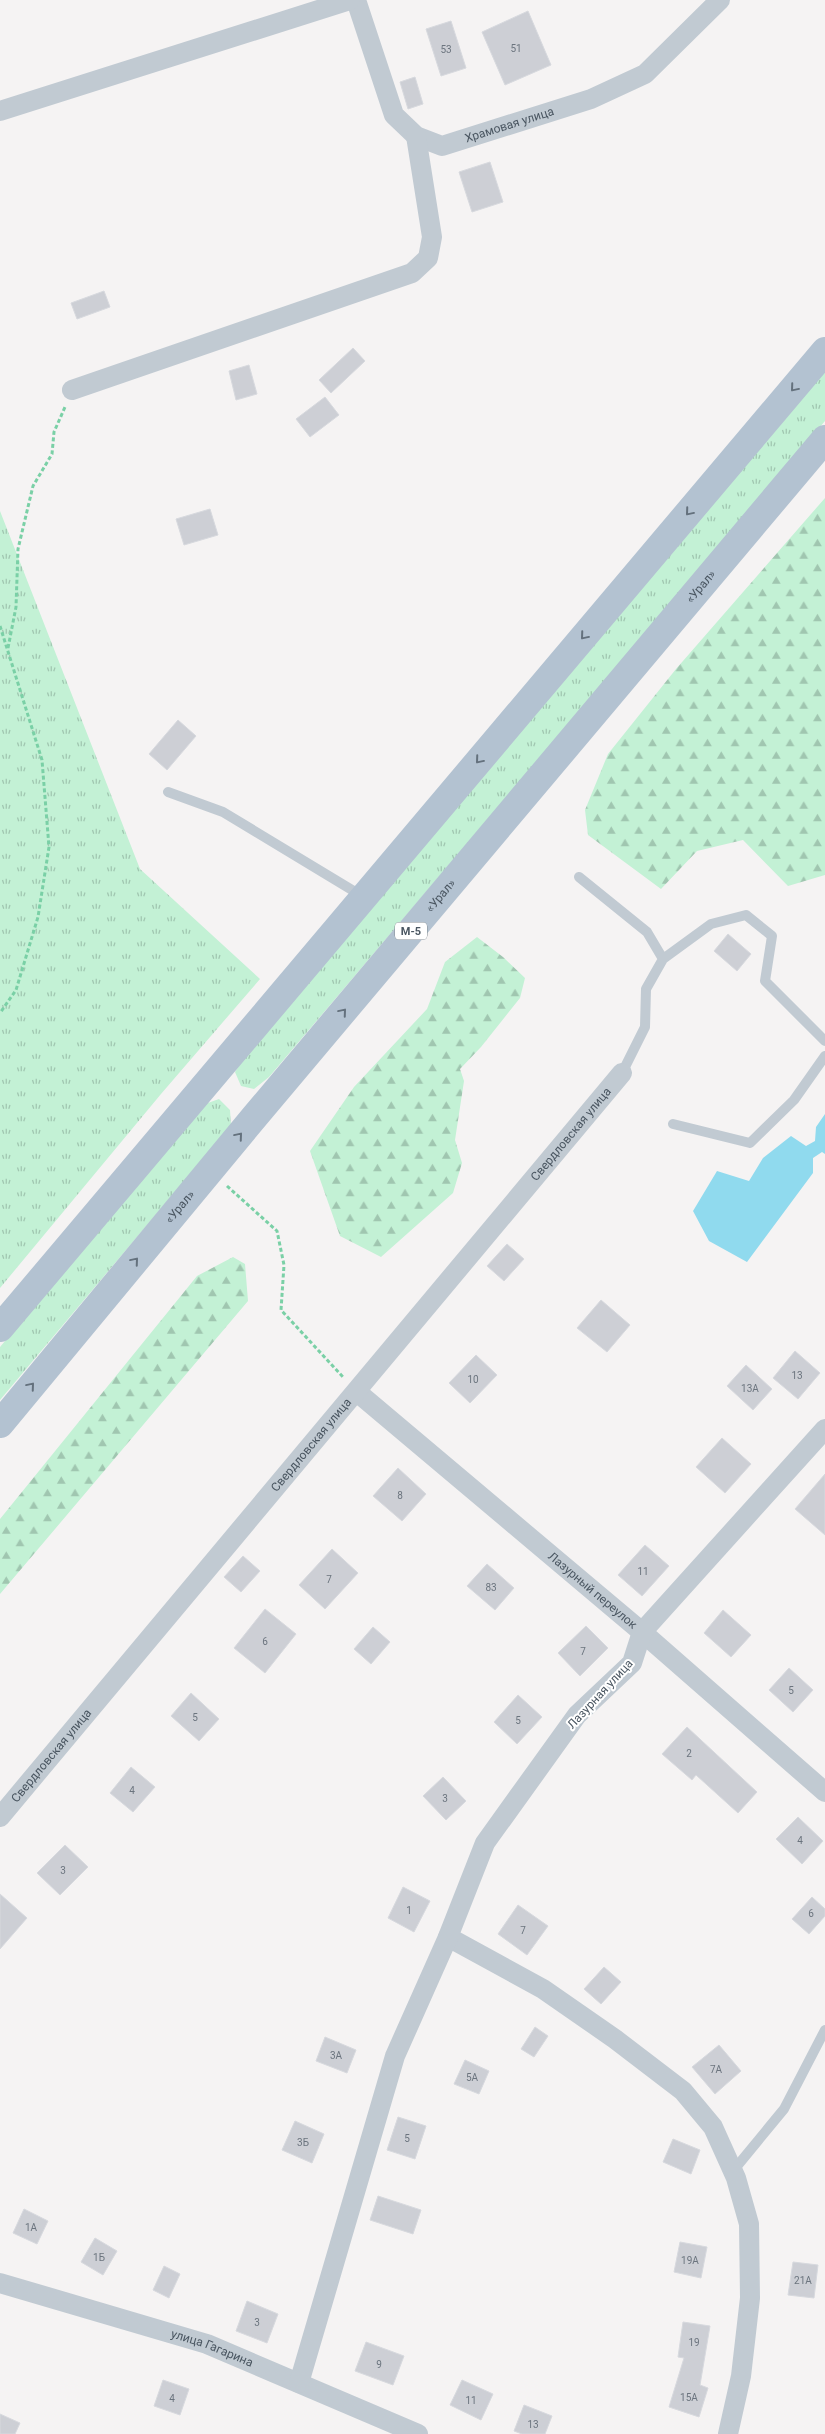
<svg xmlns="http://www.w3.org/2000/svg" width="825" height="2434" font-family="Roboto,sans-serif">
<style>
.grass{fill:url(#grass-tufts)}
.forest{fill:url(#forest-firs)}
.water{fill:#90daee}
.building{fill:#cdcfd5;stroke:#d7d9de}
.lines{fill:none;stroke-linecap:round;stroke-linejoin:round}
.path{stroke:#7ad0a6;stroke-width:3;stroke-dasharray:4 2.5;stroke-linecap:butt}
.service{stroke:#c1cad2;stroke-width:10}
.minor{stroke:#c1cad2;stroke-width:20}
.primary{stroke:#b3c2d1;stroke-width:28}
.oneway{stroke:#64717d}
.labels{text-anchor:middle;stroke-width:4;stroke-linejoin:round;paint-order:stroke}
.number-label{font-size:10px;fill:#6b747e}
.shield{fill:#fff;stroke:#808990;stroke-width:1}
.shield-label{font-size:11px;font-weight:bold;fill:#4a5661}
.street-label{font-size:12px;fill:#4a5661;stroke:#fff}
</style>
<defs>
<pattern id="grass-tufts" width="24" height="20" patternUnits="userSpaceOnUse" patternTransform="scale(1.25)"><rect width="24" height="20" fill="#c3f1d5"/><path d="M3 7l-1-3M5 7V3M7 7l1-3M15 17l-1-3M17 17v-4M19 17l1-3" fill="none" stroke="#a0c6b0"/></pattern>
<pattern id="forest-firs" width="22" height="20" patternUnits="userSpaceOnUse" patternTransform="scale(1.25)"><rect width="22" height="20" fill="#c3f1d5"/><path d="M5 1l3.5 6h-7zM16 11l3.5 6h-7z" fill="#a0c6b0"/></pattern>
</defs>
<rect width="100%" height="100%" fill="#f5f3f3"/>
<path class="grass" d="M825,370v51l-556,656 -15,12 -13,-3 -6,-14 11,-17z
M0,511l140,358 120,110 -99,115 -161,194z
M219,1099l11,11 1,15 -231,275v-53l205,-243z"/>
<path class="forest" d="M825,498v377l-37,11 -45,-46 -46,11 -36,38 -73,-54 -3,-25 23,-56 68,-85z
M477,937l26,20 22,21 -5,20 -39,49 -21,22 4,12 -9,59 7,23 -9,30 -72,64 -41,-21 -30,-85 44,-64 73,-78 18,-47z
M233,1257l12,7 3,37 -248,293v-75l197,-243z"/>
<path class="water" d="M825,1114v40l-3,-2 -9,6v15l-66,89 -38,-21 -16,-30 24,-40 32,10 14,-23 28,-22 15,10 9,-5 1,-14z"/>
<path class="building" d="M528,11l23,54 -46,20 -23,-53z
M451,21l15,47 -25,8 -15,-47z
M415,77l8,27 -15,5 -8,-27z
M490,162l13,40 -31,10 -13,-40z
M104,291l6,16 -33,12 -6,-16z
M353,348l12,13 -34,32 -12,-13z
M249,365l8,29 -21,6 -7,-29z
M325,397l14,18 -29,22 -14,-18z
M210,509l8,26 -34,10 -8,-26z
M178,720l18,16 -29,34 -18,-16z
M728,934l23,20 -14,17 -23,-20z
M507,1244l17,15 -20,22 -17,-15z
M601,1300l29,25 -23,27 -30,-24z
M795,1351l25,22 -22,26 -25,-21z
M476,1355l21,20 -27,28 -21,-20z
M746,1365l26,24 -19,21 -26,-24z
M722,1438l29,26 -26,29 -29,-26z
M398,1468l28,26 -24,27 -29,-25z
M825,1474v61l-30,-26z
M645,1545l24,21 -27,30 -24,-21z
M332,1549l26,24 -33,36 -26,-24z
M243,1556l17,15 -19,21 -17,-15z
M487,1564l27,24 -19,22 -28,-24z
M265,1609l31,25 -31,39 -31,-25z
M723,1610l28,25 -20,22 -27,-24z
M586,1626l22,22 -28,28 -22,-23z
M373,1627l17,15 -19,22 -17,-15z
M789,1668l24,22 -20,22 -24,-22z
M191,1693l28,26 -20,22 -28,-25z
M518,1695l24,22 -25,27 -23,-22z
M687,1727l70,65 -19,21 -42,-38 -4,5 -30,-26z
M131,1767l24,20 -22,25 -23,-19z
M443,1777l23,24 -20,19 -23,-24z
M798,1817l25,24 -21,23 -26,-25z
M65,1845l23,22 -28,28 -23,-22z
M403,1887l27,14 -16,31 -26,-14z
M0,1894l27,24 -27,31z
M812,1897l13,12v7l-16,18 -17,-15z
M518,1905l30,21 -21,29 -29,-21z
M604,1967l17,15 -20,22 -17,-15z
M535,2027l13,9 -14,21 -13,-8z
M325,2037l31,13 -9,23 -31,-12z
M719,2045l22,26 -26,23 -23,-27z
M465,2060l24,11 -10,23 -25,-10z
M398,2117l28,9 -11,33 -28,-9z
M295,2121l29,13 -12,29 -30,-13z
M673,2139l27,11 -9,24 -28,-12z
M378,2196l43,14 -8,24 -43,-14z
M24,2209l24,12 -11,23 -24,-11z
M95,2238l22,13 -14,24 -22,-13z
M680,2242l27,5 -6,31 -27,-6z
M793,2262l25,3 -4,33 -26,-3z
M164,2266l16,8 -11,24 -16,-8z
M247,2301l31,13 -11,29 -31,-12z
M683,2322l27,4 -10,59 8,3 -9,29 -30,-10 15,-49 -6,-1z
M366,2342l38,14 -11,29 -38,-14z
M163,2380l26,9 -9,26 -26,-9z
M462,2380l31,14 -12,26 -31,-15z
M524,2405l28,11 -7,18h-23l-8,-3z
M0,2414l20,9 -5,11h-15z"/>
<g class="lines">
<path class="path" d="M0,626l42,134 7,87 -11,70 -22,73 -16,23
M8,648l8,-41 2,-58 15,-63 19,-32 2,-22 11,-25
M227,1186l50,45 7,34 -3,45 62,67"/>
<path class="service" d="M168,792l55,20 139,84
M579,877l68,55 16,27 -17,30 -1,38 -23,46
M663,959l48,-35 35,-9 26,21 -7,45 60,60
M673,1124l77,19 44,-43 31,-44
M733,2171l51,-62 41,-79"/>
<g class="minor">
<path id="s1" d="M356,0l38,115 22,21 26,10 149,-47 54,-25 75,-74"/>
<path d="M0,111l350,-111"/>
<path d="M72,390l340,-117 16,-15 4,-21 -16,-101"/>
<path id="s2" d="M357,1392l285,240 183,160"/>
<path id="s3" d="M0,1817l622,-744"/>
<path d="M448,1937l95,52 72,50 68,52 30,36 23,51 13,46 1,74 -9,78 -13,58"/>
<path id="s4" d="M0,2283l207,61 211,90"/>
<path d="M299,2383l96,-327 53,-119 37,-94 92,-128 55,-52 10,-31 183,-203"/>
</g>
<g class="primary">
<path d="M0,1328l825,-977"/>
<path id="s5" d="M0,1424l256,-309 569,-676"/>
</g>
</g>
<defs><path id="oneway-chevron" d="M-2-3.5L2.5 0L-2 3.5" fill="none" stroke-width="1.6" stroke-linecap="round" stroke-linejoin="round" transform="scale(1.25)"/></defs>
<g class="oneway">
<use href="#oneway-chevron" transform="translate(794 388) rotate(130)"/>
<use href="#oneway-chevron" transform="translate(689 512) rotate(130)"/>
<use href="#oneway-chevron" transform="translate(584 636) rotate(130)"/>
<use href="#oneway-chevron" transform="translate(479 760) rotate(130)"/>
<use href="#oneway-chevron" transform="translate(343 1012) rotate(-50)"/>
<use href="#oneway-chevron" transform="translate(239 1136) rotate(-50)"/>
<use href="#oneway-chevron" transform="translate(135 1261) rotate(-50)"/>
<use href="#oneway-chevron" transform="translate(31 1386) rotate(-50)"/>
</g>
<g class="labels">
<g class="number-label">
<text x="516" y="52">51</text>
<text x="446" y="53">53</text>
<text x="797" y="1379">13</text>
<text x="473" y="1383">10</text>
<text x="750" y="1392">13А</text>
<text x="400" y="1499">8</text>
<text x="643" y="1575">11</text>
<text x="329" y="1583">7</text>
<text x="491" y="1591">83</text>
<text x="265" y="1645">6</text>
<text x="583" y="1655">7</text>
<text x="791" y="1694">5</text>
<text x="195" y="1721">5</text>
<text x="518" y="1724">5</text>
<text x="689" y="1757">2</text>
<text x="132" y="1794">4</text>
<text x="445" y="1802">3</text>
<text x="800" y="1844">4</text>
<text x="63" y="1874">3</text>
<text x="409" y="1914">1</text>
<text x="811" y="1917">6</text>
<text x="523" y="1934">7</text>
<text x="336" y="2059">3А</text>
<text x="716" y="2073">7А</text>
<text x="472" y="2081">5А</text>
<text x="407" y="2142">5</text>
<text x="303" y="2146">3Б</text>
<text x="31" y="2231">1А</text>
<text x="99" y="2261">1Б</text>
<text x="690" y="2264">19А</text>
<text x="803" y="2284">21А</text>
<text x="257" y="2326">3</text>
<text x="694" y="2346">19</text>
<text x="379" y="2368">9</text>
<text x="689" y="2401">15А</text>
<text x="172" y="2402">4</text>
<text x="471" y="2404">11</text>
<text x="533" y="2428">13</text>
</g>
<rect class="shield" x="395" y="922.5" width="32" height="17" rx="4"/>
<g class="shield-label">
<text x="411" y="935">М-5</text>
</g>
<g class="street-label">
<text dy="4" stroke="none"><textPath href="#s1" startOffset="250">Храмовая улица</textPath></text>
<text dy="4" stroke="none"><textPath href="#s5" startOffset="1092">«Урал»</textPath></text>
<text dy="4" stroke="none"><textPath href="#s5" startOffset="688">«Урал»</textPath></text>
<text dy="4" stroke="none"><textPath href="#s3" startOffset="890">Свердловская улица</textPath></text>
<text dy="4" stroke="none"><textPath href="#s5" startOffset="282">«Урал»</textPath></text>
<text dy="4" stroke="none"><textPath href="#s3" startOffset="485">Свердловская улица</textPath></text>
<text dy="4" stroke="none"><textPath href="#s2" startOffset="308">Лазурный переулок</textPath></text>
<text transform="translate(600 1694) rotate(-47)" y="4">Лазурная улица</text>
<text dy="4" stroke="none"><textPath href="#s3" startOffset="80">Свердловская улица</textPath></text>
<text dy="4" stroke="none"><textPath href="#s4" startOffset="222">улица Гагарина</textPath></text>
</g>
</g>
</svg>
